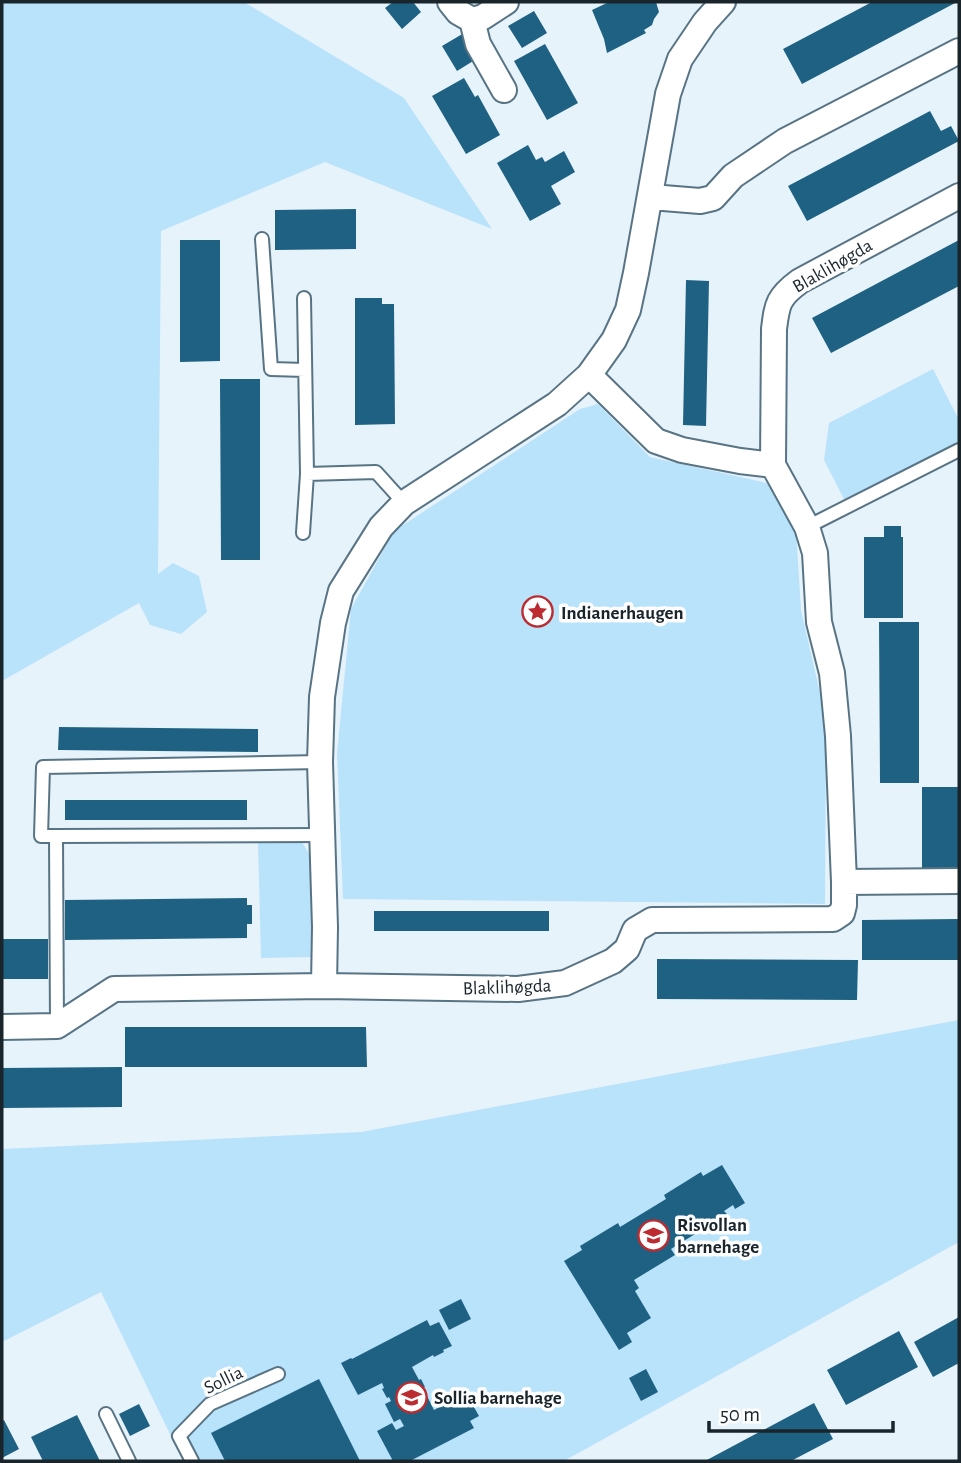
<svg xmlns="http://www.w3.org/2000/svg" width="961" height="1463" font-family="'Alegreya Sans',sans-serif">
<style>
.green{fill:#b9e2fb}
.building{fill:#1e6182}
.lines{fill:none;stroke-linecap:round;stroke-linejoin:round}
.lane-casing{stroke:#587484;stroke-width:16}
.street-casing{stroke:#587484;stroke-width:28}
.lane{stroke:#fff;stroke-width:12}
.street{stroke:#fff;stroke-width:24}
.labels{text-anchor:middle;stroke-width:7;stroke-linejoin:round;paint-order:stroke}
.street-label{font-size:19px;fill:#19242b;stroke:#fefefe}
.poi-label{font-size:19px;font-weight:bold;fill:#19242b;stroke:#fefefe;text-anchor:start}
</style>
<rect width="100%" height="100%" fill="#e7f3fb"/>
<path class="green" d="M2,2h242l160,96 88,131 -167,-67 -164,69 -3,343 15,-11 26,13 8,36 -26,22 -31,-9 -11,-22 -137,78z
M933,369l26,51v25l-114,56 -21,-41 5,-37z
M598,404l52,53 117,26 29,47 5,80 25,109 -1,185 -482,-5 -6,-146 14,-144 43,-78 186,-122z
M300,839l7,11 5,13 1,94 -52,1 -3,-116z
M959,1020v222l-395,219h-381l-82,-169 -99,50v-194l1,1 358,-17z"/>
<path class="building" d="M393,2h20l8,10 -19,17 -17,-21z
M609,2h47l3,10 -5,7 -2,6 -8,5 2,3 -39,20 -3,-14 -12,-29z
M872,2h85l-155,82 -19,-35z
M534,11l13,22 -25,15 -14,-22z
M464,33l14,25 -21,13 -15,-25z
M545,44l33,59 -31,17 -33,-59z
M464,78l11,19 3,-2 22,40 -34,19 -34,-58z
M930,111l11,20 10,-5 8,15 -152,80 -19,-35z
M528,145l8,15 6,-3 3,5 19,-11 11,21 -24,14 10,18 -31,17 -33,-58z
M356,209v40l-81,1v-40z
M180,240h40v121l-40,1z
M959,240v46l-128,67 -19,-35z
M686,280l23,1 -3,145 -23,-1z
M355,298h27v6h12l1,120 -40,1z
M220,379h40v181h-39z
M884,526h17v11h2v81h-39v-81h20z
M879,622h40v161h-39z
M59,727l199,2v23l-200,-2z
M922,787h37v82h-37z
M65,800h182v20h-182z
M247,898v7h5v19h-5v14l-182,2v-40z
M374,911h175v20h-175z
M959,919v41h-97v-40z
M2,939h46v40h-46z
M657,959l201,1 -1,40 -200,-1z
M125,1027h241l1,40h-242z
M122,1067v40l-120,1v-40z
M722,1165l23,38 -10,6 -2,-4 -9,6 3,3 -56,35 4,6 -41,25 5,8 -4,3 16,27 -24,15 5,9 -13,8 -55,-89 18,-11 -2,-4 38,-23 2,4 46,-28 -2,-4 37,-23 2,4z
M461,1299l10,20 -22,11 -10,-20z
M959,1317v46l-26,14 -19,-35z
M427,1320l3,6 9,-4 13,24 -9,4 1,2 -10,5 -1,-2 -21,12 7,13 2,-1 4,8 -2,1 11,22 13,-7v-2l19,-8 13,23 -9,5 4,7 -64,33h-17l-16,-30 15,-8 4,7 8,-4 -4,-7 -6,3 -9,-18 6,-3 -2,-4 -2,1 -5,-9 2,-1 -2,-5 -24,12 -17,-32 10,-5 1,1z
M899,1331l19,36 -72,38 -19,-35z
M646,1369l12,23 -17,9 -12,-23z
M319,1379l41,82h-135l-14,-28z
M814,1403l19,36 -42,22h-86z
M139,1404l11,22 -20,10 -11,-22z
M77,1415l23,46h-57l-12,-24z
M4,1420l15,29 -17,9v-37z"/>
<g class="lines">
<defs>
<path id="lane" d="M262,239l9,130 34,1
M304,298l3,176
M807,527l152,-77
M303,533l4,-59 69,-2 28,31
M56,836l267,-1
M57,1026l-1,-190h-15l2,-69 277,-5
M106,1414l23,47
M192,1461l-13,-25 31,-32 68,-30"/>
<path id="street" d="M450,2l8,10 14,8 11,-3 23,-15
M472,20l6,24 26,46
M651,197l49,4 13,-3 20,-22 52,-35 174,-90
M589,375l67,66 26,9 58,11 33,4 1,-136c3,-25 4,-32 26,-48l159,-85
M844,882l115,-1
M324,986l194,3 47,-6 48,-22 14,-12 8,-19 17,-10 181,-1 9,-6 2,-8v-23l-6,-146 -6,-63 -13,-51 -4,-69 -8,-26 -34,-62
M2,1027l55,-1 57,-37 210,-3 1,-59 -5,-165 2,-65 11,-74 8,-32 40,-64 23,-24 153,-99 32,-29 25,-35 14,-30 8,-37 32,-179 12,-35 25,-37 18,-20"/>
</defs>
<use href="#lane" class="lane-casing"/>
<use href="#street" class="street-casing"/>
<use href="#lane" class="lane"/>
<use href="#street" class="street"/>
</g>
<defs>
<symbol id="sight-ring" viewBox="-11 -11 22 22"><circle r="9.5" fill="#fefefe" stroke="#bb2b30" stroke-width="1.5"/><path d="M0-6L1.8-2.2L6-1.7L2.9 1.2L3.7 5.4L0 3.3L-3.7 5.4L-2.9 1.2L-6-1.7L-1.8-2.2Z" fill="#bb2b30"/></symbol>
<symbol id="school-ring" viewBox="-11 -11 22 22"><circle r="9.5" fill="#fefefe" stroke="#bb2b30" stroke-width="1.5"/><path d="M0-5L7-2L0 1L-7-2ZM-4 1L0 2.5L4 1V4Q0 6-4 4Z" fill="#bb2b30"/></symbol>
</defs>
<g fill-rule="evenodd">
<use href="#sight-ring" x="520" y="594" width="35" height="35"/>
<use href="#school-ring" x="636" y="1218" width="35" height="35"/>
<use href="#school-ring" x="394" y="1380" width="35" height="35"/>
</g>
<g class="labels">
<g class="street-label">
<text transform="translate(832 265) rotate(-30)" y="7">Blaklihøgda</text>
<text transform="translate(507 986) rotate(-2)" y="7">Blaklihøgda</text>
<text transform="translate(223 1379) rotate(-26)" y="7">Sollia</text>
</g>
<g class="poi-label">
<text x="561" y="619">Indianerhaugen</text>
<text x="677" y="1231">Risvollan<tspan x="677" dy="22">barnehage</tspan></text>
<text x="434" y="1404">Sollia barnehage</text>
</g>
</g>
<rect width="961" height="1463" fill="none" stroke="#19242b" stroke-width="7"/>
<path d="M709 1421v10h184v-10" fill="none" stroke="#19242b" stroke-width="3.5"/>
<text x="720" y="1421" font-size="21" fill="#19242b" stroke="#fefefe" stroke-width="5" paint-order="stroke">50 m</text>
</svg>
